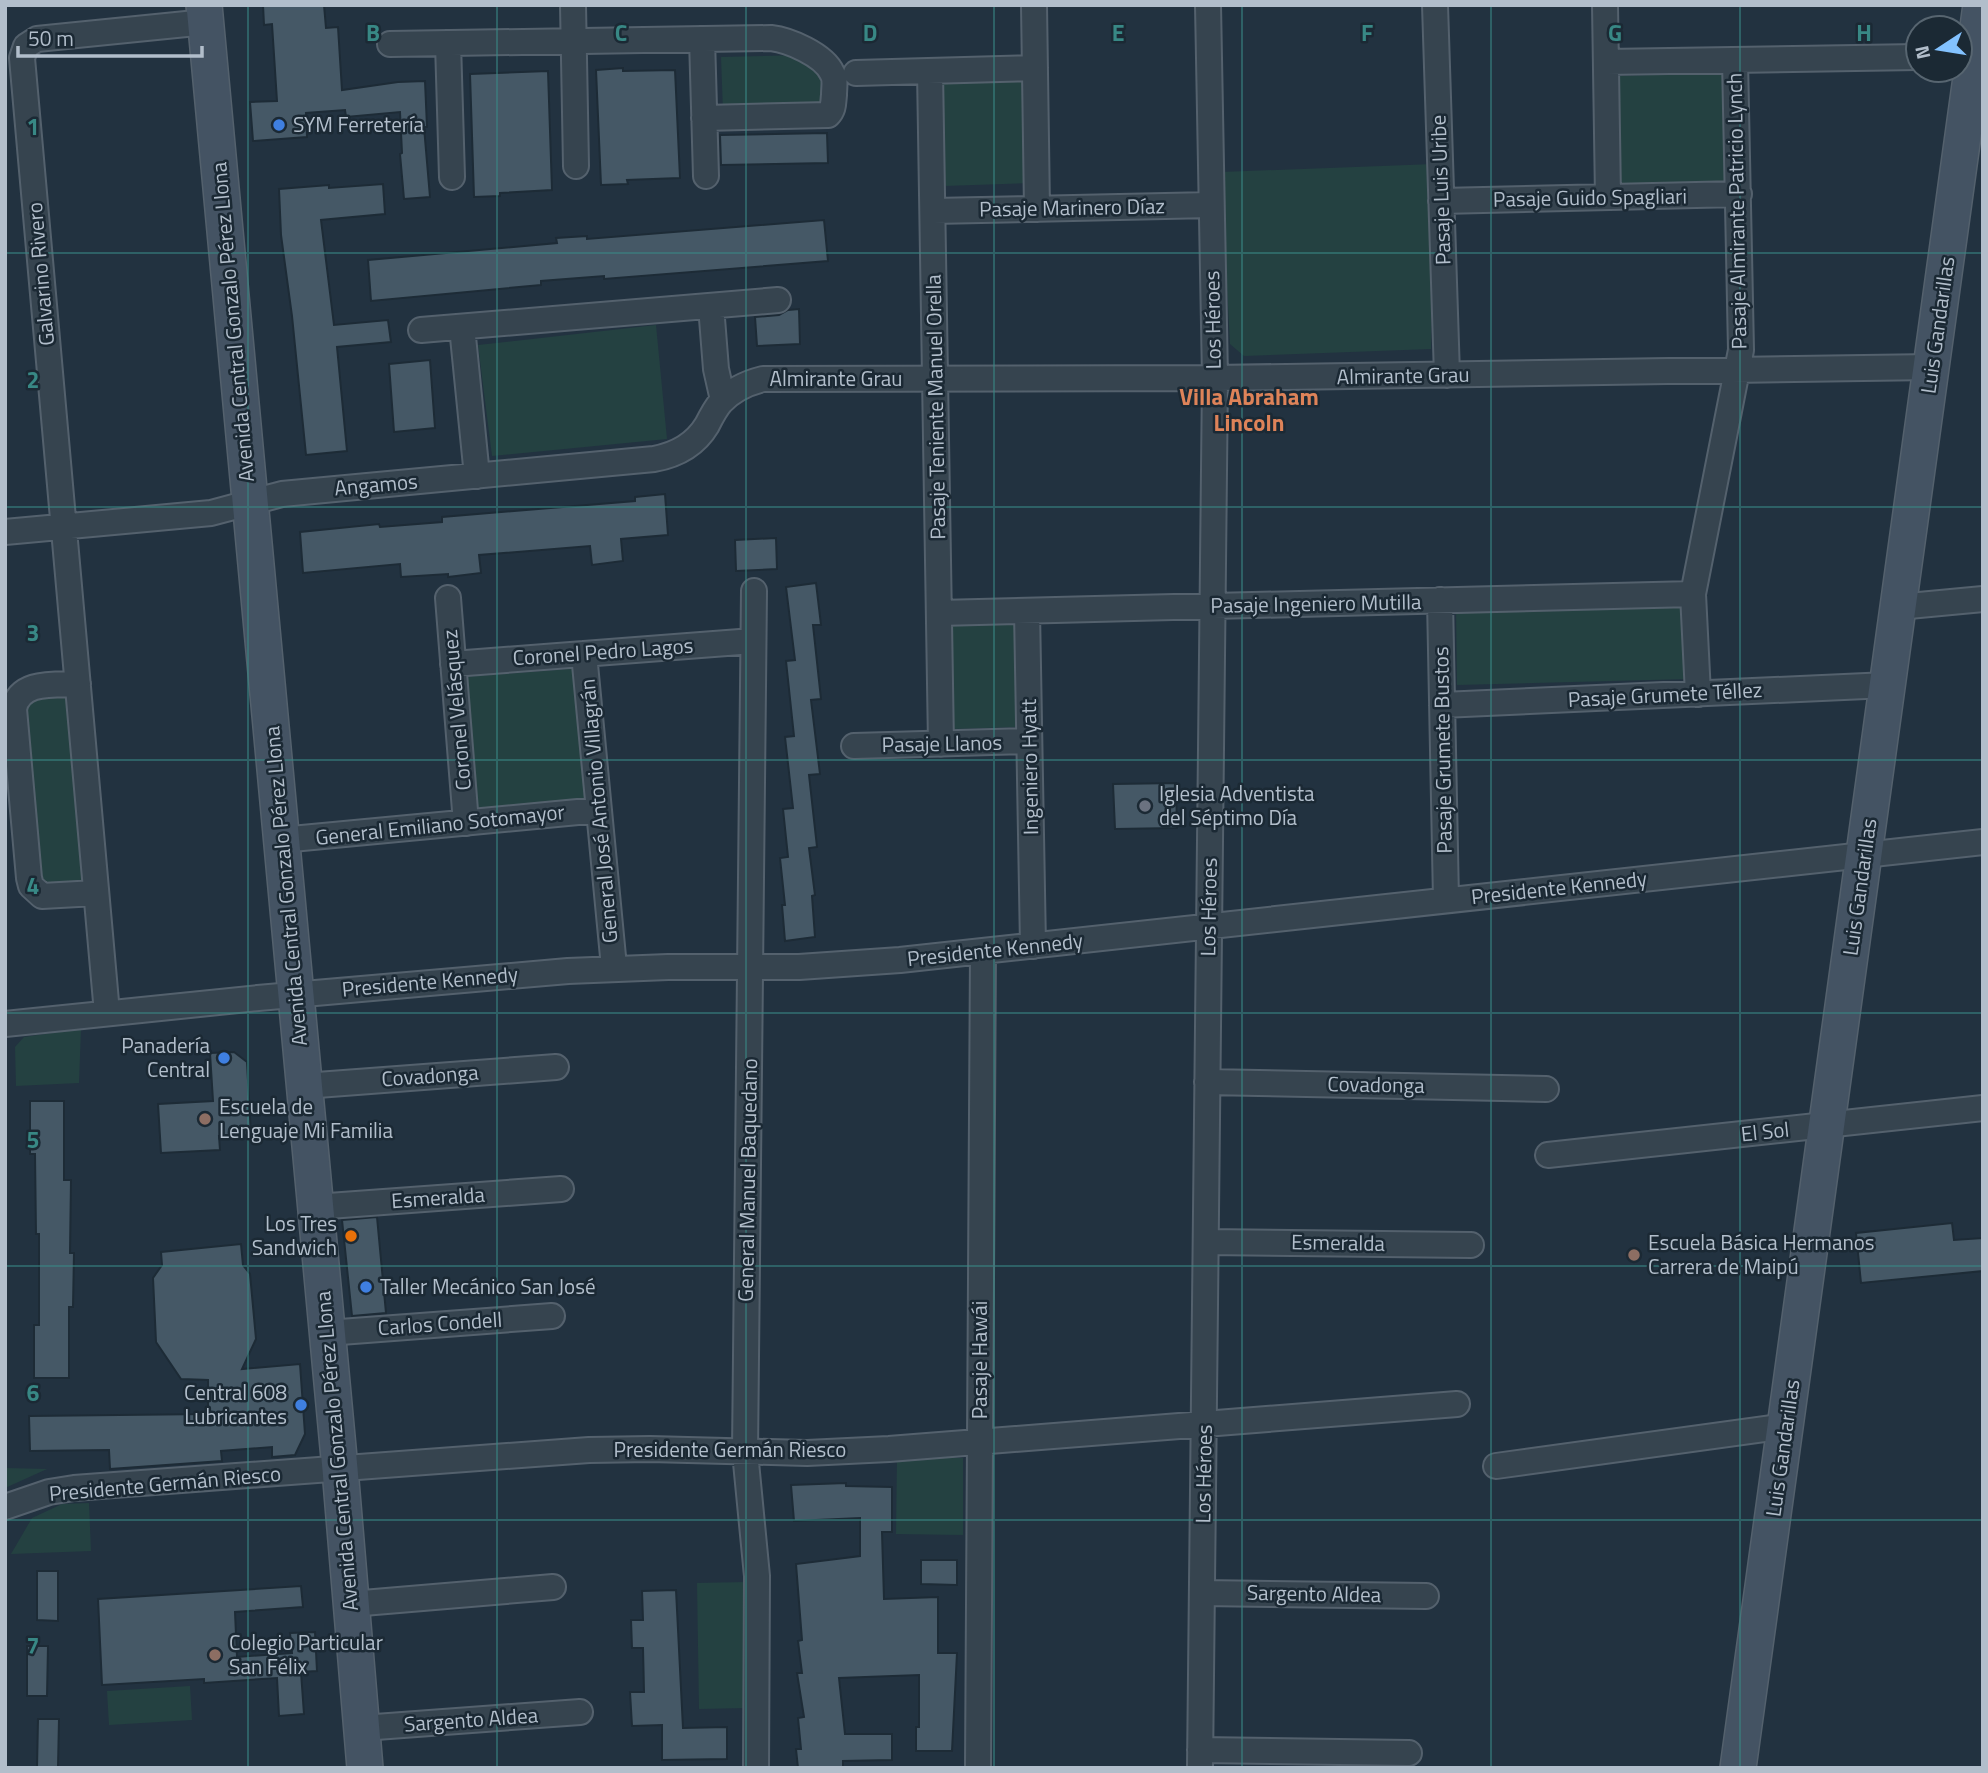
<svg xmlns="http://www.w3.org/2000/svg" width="1988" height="1773" font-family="'Titillium Web',sans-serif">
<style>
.green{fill:#244141}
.building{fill:#455866;stroke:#1d2b36;stroke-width:2}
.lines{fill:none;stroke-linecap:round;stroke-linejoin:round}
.street-casing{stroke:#54616d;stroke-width:28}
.secondary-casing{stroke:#54616d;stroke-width:38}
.street{stroke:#36444f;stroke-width:24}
.secondary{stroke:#445363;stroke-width:35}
.grid{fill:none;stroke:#388885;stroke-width:2;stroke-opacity:0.55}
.shop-dot{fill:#3f7fe0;stroke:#1b2934;stroke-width:2.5}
.worship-dot{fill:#6b7280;stroke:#1b2934;stroke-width:2.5}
.education-dot{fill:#8d6e63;stroke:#1b2934;stroke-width:2.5}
.food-dot{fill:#e8710a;stroke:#1b2934;stroke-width:2.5}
.labels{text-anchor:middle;stroke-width:5;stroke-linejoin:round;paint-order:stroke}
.poi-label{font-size:21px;fill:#b2becb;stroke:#1b2934;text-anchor:start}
.street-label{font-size:21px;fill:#b2becb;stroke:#1b2934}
.neighbourhood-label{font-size:23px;font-weight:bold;fill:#de8359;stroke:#1b2934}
.grid-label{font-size:23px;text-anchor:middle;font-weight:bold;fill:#388885;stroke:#1b2934;stroke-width:5;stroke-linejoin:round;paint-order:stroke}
</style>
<rect width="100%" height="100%" fill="#223240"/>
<path class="green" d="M801,55l26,22v32l-104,3 -2,-55z
M1725,73l3,115 -109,2 -3,-114z
M1026,79l4,104 -86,3 -5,-104z
M1434,164l-3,185 -187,7 -14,-12 -9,-172z
M656,325l11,114 -175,17 -14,-111z
M1684,598l6,81 -233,6 -1,-77z
M1020,615l2,112 -69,2 -3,-110z
M582,668l11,134 -114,11 -14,-136z
M65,694l10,11 13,168 -6,12 -31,4 -15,-18 -15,-164 9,-9z
M81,1029l-2,54 -63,3 -1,-39 9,-10z
M897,1458h66v77l-67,-1z
M5,1468l42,1 -42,19z
M89,1503l2,48 -80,3 21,-36 30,-14z
M746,1582l1,126 -48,1 -2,-126z
M190,1686l2,34 -83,5 -2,-34z"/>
<path class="building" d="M263,5h61l2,23 12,-1 4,63 56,-8 27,-1 2,46h-3l6,70 -26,2 -4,-45 2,-1 -2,-41 -54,5 -1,-7 -39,3 1,24 -54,4 -3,-39 27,-1 -5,-77 -8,1z
M623,68v3l52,-1 5,108 -53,2 1,4 -27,1 -5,-115z
M548,71l4,119 -52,3v3l-26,1 -4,-123z
M827,133l1,30 -107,2 -1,-30z
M383,184l2,30 -64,6 13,105 54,-5 3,22 -54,5 10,104 -41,4 -14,-139 -11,-81 -2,-46 50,-4v3z
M824,220l4,41 -224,18v-3l-63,5v4l-170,16 -3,-41 189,-17 -1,-5 31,-2v3z
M799,309l1,35 -43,2 -2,-29 24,-2 9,-5z
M430,360l5,68 -41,4 -5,-68z
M665,494l3,41 -47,4 2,22 -31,4 -2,-19 -111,9 2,18 -33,4v-3l-47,3 -1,-13 -97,9 -3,-41 79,-8 1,3 62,-5v-5l193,-16v-4z
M776,538l1,31 -41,2 -1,-31z
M816,583l5,42h-8l8,74 -10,1 9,74 -11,1 8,72 -8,1 6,47 -3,1 3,41 -30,4 -3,-36h3l-5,-47 8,-1 -5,-48 10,-1 -8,-71 9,-1 -8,-75 9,-1 -9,-73z
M1176,783l1,45 -62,1 -2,-45z
M234,1052l13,10 4,73 -32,1 1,14 -59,3 -3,-49 55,-3 -3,-48z
M30,1101h34v79h7l-1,73h4l-1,54h-4v71h-35v-53h5v-91h-3l-1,-80h-5z
M377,1217l9,96 -34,3 -10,-96z
M1952,1223l2,17 29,-2v33l-122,12 -5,-50z
M241,1244l2,21 7,9 6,65 -14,30 58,-5 5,70 -10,21 -23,2v-10l-51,4 1,10 -112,8 -1,-19 -79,1 -1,-35 179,-2v-34l-27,-1 -25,-37 -3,-64 9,-13 -1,-13z
M846,1483v3l46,1v45h-10l2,67 54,-2v56h19l-5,98h-36v-24h3v-52l-80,3 6,56h47v26l-49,1v7h-45l-2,-19h5l-3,-31 6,-1 -7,-44h5l-4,-32 4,-1 -6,-76 64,-8v-38l-66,3 -3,-36z
M921,1560h36v25l-36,-1z
M37,1571h21v50l-21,-1z
M301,1586l2,21 -68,5 2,45 55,-4 -2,-20 25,-1 2,39 -16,1 3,42 -25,2 -2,-38 -73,5v-4l-102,6 -4,-86z
M676,1590l7,138 44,-1v32l-65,1v-35l-30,1 -2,-34h14l-1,-44h-11l-1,-28h12l-1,-29z
M27,1646h21l-1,50h-20z
M38,1719h21l-1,49h-21z"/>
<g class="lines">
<defs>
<path id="street" d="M573,5l3,161
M1034,5l3,204
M1435,5l12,370
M1605,5l3,192
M702,39l4,137
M448,43l4,134
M390,44l381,-6c18,2 53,17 61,35 4,6 2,14 2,22 -1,8 0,14 -6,20l-124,3
M1606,62l312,-5
M930,71l11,673
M856,73l179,-5
M1441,201l298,-7
M933,211l278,-6
M711,306l5,63 7,31
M462,327l15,149
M421,330l357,-30
M5,532l206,-19 71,-19 372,-35c22,-4 41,-14 53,-34 4,-8 8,-16 14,-23 12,-13 26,-19 42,-23l452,-1 717,-11
M754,591l-9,861 12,124 -1,192
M448,598l18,225
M1440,600l6,300
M1898,607l85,-8
M1027,611l6,335
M939,613l754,-19
M584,654l30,313
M453,664l300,-23
M78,684c-23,1 -59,-4 -64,25l15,169 2,8 11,10 54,-3
M1698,694l-5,-100 48,-244 -6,-290
M1442,705l446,-20
M854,746l175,-5
M281,840l318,-30
M107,1013l-85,-955 4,-12 11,-7 169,-17
M5,1024l253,-26 310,-27 100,-4h131l101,-7 1083,-118
M1207,1082l339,7
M304,1086l252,-19
M1548,1155l435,-47
M315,1207l246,-18
M1206,1242l265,3
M327,1333l225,-17
M1496,1466l290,-40
M5,1507l44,-15 25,-4 515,-38 61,-1 157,4 82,-4 568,-45
M1202,1593l224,3
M351,1604l202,-17
M362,1728l218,-16
M1200,1750l209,3
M978,1768l5,-816
M1200,1768l15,-1390 -7,-373"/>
<path id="secondary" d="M204,5l136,1464 25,299
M1738,1768l243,-1763"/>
</defs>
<use href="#street" class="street-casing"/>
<use href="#secondary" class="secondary-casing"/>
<use href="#street" class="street"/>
<use href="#secondary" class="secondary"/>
</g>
<path class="grid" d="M248,5v1763M497,5v1763M746,5v1763M994,5v1763M1242,5v1763M1491,5v1763M1740,5v1763M5,253h1978M5,507h1978M5,760h1978M5,1013h1978M5,1266h1978M5,1520h1978"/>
<g class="shop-dot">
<circle cx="279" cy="125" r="7"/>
<circle cx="224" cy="1058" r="7"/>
<circle cx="366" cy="1287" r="7"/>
<circle cx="301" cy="1405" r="7"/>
</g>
<circle class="worship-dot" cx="1145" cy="806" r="7"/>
<g class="education-dot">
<circle cx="205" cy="1119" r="7"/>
<circle cx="1634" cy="1255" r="7"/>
<circle cx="215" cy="1655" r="7"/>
</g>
<circle class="food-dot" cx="351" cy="1236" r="7"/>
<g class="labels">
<g class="poi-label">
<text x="293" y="132">SYM Ferretería</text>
<text x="1159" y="801">Iglesia Adventista<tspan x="1159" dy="24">del Séptimo Día</tspan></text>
<text x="210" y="1053" text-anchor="end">Panadería<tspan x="210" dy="24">Central</tspan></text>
<text x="219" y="1114">Escuela de<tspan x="219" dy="24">Lenguaje Mi Familia</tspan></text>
<text x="337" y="1231" text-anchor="end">Los Tres<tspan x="337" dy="24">Sandwich</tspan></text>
<text x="1648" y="1250">Escuela Básica Hermanos<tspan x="1648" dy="24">Carrera de Maipú</tspan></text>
<text x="380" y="1294">Taller Mecánico San José</text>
<text x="287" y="1400" text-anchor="end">Central 608<tspan x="287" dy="24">Lubricantes</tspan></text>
<text x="229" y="1650">Colegio Particular<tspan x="229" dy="24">San Félix</tspan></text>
</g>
<g class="street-label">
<text transform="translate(1441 190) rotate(-92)" y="7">Pasaje Luis Uribe</text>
<text transform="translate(1590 198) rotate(-1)" y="7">Pasaje Guido Spagliari</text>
<text transform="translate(1072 208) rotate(-1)" y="7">Pasaje Marinero Díaz</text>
<text transform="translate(1737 211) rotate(-91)" y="7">Pasaje Almirante Patricio Lynch</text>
<text transform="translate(41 274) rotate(-95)" y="7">Galvarino Rivero</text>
<text transform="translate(1213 320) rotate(-91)" y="7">Los Héroes</text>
<text transform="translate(233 322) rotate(-95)" y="7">Avenida Central Gonzalo Pérez Llona</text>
<text transform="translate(1938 325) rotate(-82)" y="7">Luis Gandarillas</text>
<text transform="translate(1403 376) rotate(-1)" y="7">Almirante Grau</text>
<text x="836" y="386">Almirante Grau</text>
<text transform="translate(936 407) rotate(-91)" y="7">Pasaje Teniente Manuel Orella</text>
<text transform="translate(376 485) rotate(-5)" y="7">Angamos</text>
<text transform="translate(1316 604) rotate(-1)" y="7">Pasaje Ingeniero Mutilla</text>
<text transform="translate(603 652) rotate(-4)" y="7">Coronel Pedro Lagos</text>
<text transform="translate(1665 695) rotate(-3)" y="7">Pasaje Grumete Téllez</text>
<text transform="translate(457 710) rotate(-95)" y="7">Coronel Velásquez</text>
<text transform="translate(942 744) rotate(-1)" y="7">Pasaje Llanos</text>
<text transform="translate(1443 750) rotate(-91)" y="7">Pasaje Grumete Bustos</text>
<text transform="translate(1030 767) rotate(-91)" y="7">Ingeniero Hyatt</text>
<text transform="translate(599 811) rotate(-95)" y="7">General José Antonio Villagrán</text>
<text transform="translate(440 825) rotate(-6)" y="7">General Emiliano Sotomayor</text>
<text transform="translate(286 886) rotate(-95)" y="7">Avenida Central Gonzalo Pérez Llona</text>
<text transform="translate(1860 887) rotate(-82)" y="7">Luis Gandarillas</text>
<text transform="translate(1559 888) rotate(-6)" y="7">Presidente Kennedy</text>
<text transform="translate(1209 907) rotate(-89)" y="7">Los Héroes</text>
<text transform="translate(995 950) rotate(-6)" y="7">Presidente Kennedy</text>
<text transform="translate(430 982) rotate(-5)" y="7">Presidente Kennedy</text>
<text transform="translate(430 1076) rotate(-4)" y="7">Covadonga</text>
<text transform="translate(1376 1085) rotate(1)" y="7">Covadonga</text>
<text transform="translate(1765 1132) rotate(-6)" y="7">El Sol</text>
<text transform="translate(748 1180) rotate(-89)" y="7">General Manuel Baquedano</text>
<text transform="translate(438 1198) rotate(-4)" y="7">Esmeralda</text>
<text transform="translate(1338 1243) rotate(1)" y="7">Esmeralda</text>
<text transform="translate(440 1324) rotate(-4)" y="7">Carlos Condell</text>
<text transform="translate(980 1360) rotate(-90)" y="7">Pasaje Hawái</text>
<text transform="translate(1783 1448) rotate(-82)" y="7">Luis Gandarillas</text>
<text x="730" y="1457">Presidente Germán Riesco</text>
<text transform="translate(337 1451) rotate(-95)" y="7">Avenida Central Gonzalo Pérez Llona</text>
<text transform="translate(1204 1474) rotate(-89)" y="7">Los Héroes</text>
<text transform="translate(165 1484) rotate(-5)" y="7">Presidente Germán Riesco</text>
<text transform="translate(1314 1594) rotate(1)" y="7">Sargento Aldea</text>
<text transform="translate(471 1720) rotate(-4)" y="7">Sargento Aldea</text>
</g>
<g class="neighbourhood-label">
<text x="1249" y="405">Villa Abraham<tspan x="1249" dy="26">Lincoln</tspan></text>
</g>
</g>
<g class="grid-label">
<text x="373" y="41">B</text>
<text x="621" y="41">C</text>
<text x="870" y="41">D</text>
<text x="1118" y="41">E</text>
<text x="1367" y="41">F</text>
<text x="1615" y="41">G</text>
<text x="1864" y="41">H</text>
<text x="33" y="135">1</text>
<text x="33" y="388">2</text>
<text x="33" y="641">3</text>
<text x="33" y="894">4</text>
<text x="33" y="1148">5</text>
<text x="33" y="1401">6</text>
<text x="33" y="1654">7</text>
</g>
<rect width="1988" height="1773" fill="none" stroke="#b2becb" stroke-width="14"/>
<g transform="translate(1939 49) rotate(258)"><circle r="33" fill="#1b2934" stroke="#576570" stroke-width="2"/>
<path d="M0-5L12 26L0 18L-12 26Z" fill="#83c2ff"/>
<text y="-10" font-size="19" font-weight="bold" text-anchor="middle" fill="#b2becb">N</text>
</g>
<path d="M18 46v10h184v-10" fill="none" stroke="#b2becb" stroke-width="3.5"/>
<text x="28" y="46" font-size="21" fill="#b2becb" stroke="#1b2934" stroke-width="5" paint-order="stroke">50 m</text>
</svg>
